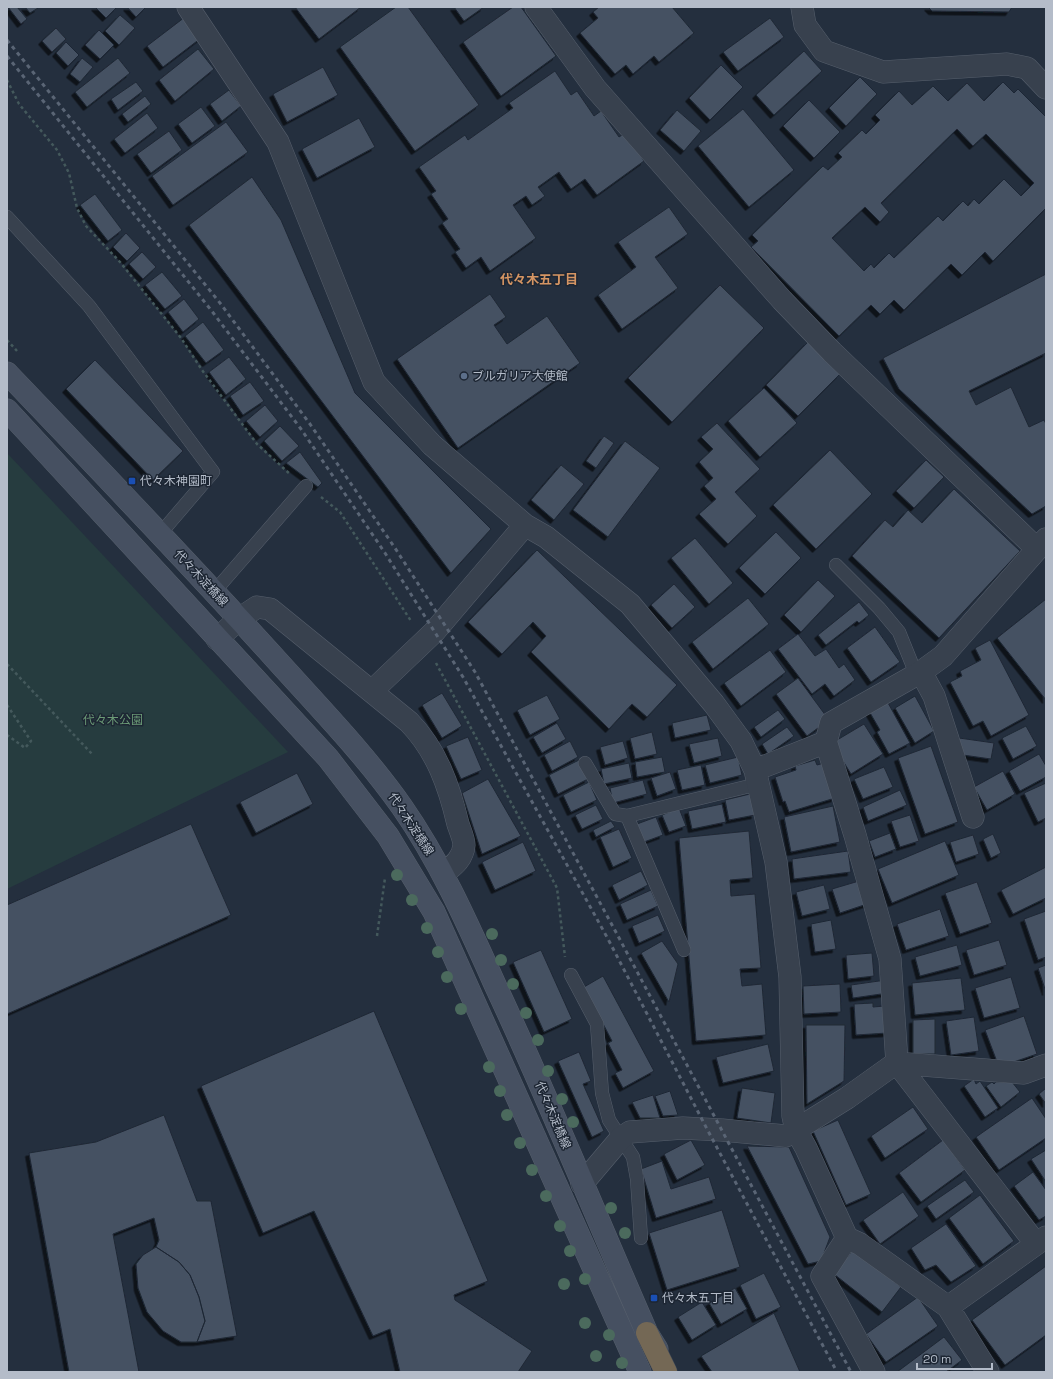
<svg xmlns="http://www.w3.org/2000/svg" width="1053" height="1379" font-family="'Space Grotesk','Noto Sans JP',sans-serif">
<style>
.green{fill:#263c3f}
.building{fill:#455162;stroke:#1f2835;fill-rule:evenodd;filter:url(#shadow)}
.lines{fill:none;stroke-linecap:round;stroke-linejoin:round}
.lane-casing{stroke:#565f6c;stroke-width:14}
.street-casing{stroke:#565f6c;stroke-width:23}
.secondary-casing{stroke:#565f6c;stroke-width:23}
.highway-casing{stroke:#434c59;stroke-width:23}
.path{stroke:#44595c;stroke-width:2.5;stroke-dasharray:3 3;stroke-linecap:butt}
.lane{stroke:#38414e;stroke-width:13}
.street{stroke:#38414e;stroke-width:22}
.secondary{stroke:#465061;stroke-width:22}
.highway{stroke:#746855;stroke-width:22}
.rail{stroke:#5a6575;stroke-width:3;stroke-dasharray:4 4;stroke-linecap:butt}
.tree{fill:#4b6a5d}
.service-dot{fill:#5c6f8a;stroke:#1d2633;stroke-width:1.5}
.transit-dot{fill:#1a4fb4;stroke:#1d2633;stroke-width:1.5}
.labels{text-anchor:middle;stroke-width:3;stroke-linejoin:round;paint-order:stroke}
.poi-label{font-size:12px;fill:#b4bcc9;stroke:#1d2633;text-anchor:start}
.street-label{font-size:12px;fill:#b4bcc9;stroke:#1d2633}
.park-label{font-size:12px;fill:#6b9a76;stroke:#1d2633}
.neighbourhood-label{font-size:13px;font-weight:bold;fill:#d59563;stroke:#1d2633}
</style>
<defs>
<filter id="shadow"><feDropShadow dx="-3.5" dy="3.5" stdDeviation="0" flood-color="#0009"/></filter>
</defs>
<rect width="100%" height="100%" fill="#242f3e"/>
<path class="green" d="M7,453l281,299 -281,137z"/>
<path class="building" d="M8,7h9l10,12 -6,5z
M25,7h12l1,1 -8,5z
M95,7h22l-11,11z
M127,7h19l-10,10z
M295,7h66l-42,32z
M396,7h12l71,98 -64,46 -75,-104z
M454,7h30l-20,14z
M513,7h8l35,49 -55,40 -38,-54z
M599,7h73l22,26 -35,29 -5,-6 -21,18 -7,-9 -11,9 -35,-41 18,-15 -5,-6z
M928,7h84l-3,5 -77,-1z
M120,15l15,13 -16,17 -14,-14z
M185,17l16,21 -38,29 -16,-21z
M770,18l14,19 -46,34 -15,-19z
M56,28l10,11 -14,13 -10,-11z
M99,30l15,15 -14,14 -15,-14z
M66,42l13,13 -11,11 -12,-13z
M198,49l16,20 -39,32 -16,-21z
M804,51l18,20 -48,44 -18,-20z
M82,58l11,9 -13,15 -10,-8z
M118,58l12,15 -43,34 -12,-15z
M721,65l22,22 -33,33 -21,-22z
M323,67l15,28 -51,27 -14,-28z
M555,71l16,24 6,-4 17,25 7,-5 18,26 6,-4 19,28 -47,34 -12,-16 -14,10 -12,-17 -21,15 7,9 -13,9 -6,-9 -13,9 23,33 -46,33 -9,-14 -15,11 -11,-16 5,-3 -18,-26 6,-4 -17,-25 5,-3 -17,-24 46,-32 3,5 45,-32 -4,-5z
M860,77l17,17 -31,32 -17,-18z
M136,82l7,9 -25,19 -7,-11z
M1003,82l11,11 4,-4 28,28v91l-53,53 -8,-9 -23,23 -11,-11 -47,46 -10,-10 -14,14 -9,-9 -32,31 -88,-89 7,-6 -6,-6 71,-69 5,4 14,-13 -4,-4 24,-23 4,4 14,-14 -5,-5 24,-24 13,14 21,-19 15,15 19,-18 17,18zM957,129l16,17 13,-12 48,49 -13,13 -17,-17 -25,25 -5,-5 -6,7 -5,-5 -20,20 -5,-5 -44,42 -5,-5 -15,15 -3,-4 -7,7 -32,-33 33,-31 15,15 9,-10 -8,-9z
M229,90l12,16 -19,15 -12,-17z
M145,96l6,8 -23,18 -6,-8z
M809,100l31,32 -26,26 -31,-32z
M201,107l14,19 -23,17 -14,-19z
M743,109l51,61 -45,37 -51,-61z
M677,110l24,21 -17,20 -24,-21z
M147,113l11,15 -33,25 -11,-14z
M359,118l16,29 -58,31 -15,-29z
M226,122l22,30 -75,53 -21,-29z
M169,131l13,19 -31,23 -14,-19z
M252,177l29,43 74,173 136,136 -40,44 -262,-348z
M95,194l27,36 -14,11 -28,-36z
M669,207l19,27 -33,23 23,31 -56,41 -24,-34 38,-28 -18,-25z
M126,233l14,15 -13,13 -14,-14z
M142,252l14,15 -13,12 -14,-15z
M162,272l20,24 -17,13 -20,-24z
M1046,274v79l-77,38 7,14 35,-18 18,40 15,-7 2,4v82l-14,8 -133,-125 -16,-31z
M720,285l44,43 -92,94 -44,-44z
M490,294l16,23 -12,8 13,19 40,-28 33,47 -122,85 -61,-89z
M184,299l15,20 -16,13 -15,-20z
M203,322l21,28 -18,13 -21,-27z
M808,342l32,32 -42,42 -32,-31z
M229,357l17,22 -20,16 -17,-23z
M95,360l88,91 -30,29 -87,-91z
M250,382l14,19 -21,14 -13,-19z
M764,388l33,35 -37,34 -32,-36z
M265,405l13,16 -18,16 -14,-16z
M717,423l43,46 -25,23 22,24 -29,28 -29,-30 17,-15 -12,-13 9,-8 -14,-16 14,-13 -12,-12z
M280,426l19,20 -17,15 -18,-20z
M604,436l10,7 -18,25 -10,-7z
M625,441l35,27 -52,69 -35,-27z
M830,450l42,44 -56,55 -43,-44z
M300,452l22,31 -4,4 -32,-24z
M926,460l18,17 -30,31 -18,-17z
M561,465l23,19 -30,36 -23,-20z
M954,489l66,62 -81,87 -87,-82 33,-36 8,7 15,-17 14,13z
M776,532l25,26 -36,36 -26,-26z
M695,538l38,45 -24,21 -38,-46z
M537,550l140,135 -30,32 -15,-13 -23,25 -78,-77 15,-16 -13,-14 -31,32 -34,-32z
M818,580l17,16 -34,36 -17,-17z
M674,584l21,23 -23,21 -21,-23z
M748,598l21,26 -56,45 -21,-27z
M1046,599v101l-49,-62z
M859,602l10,13 -10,8 -2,-2 -31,24 -8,-10z
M875,627l25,35 -29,20 -24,-34z
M798,634l17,22 11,-7 13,19 5,-4 11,16 -21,16 -9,-12 -13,10 -34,-45z
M990,640l39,75 -38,21 -8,-15 -10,5 -23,-44 12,-6 -2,-5 21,-11 -6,-12z
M770,650l16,22 -45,34 -17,-23z
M798,678l31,42 -22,16 -31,-42z
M442,693l20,33 -20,12 -20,-33z
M547,695l13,24 -30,16 -13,-25z
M915,696l19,35 -19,12 -20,-35z
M887,701l23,42 -21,11 -12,-22 3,-2 -11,-19z
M778,710l7,9 -24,18 -7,-10z
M707,715l4,15 -36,8 -3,-15z
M557,723l9,16 -24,14 -9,-16z
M864,724l19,30 -32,20 -19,-31z
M1026,726l11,20 -24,13 -11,-21z
M787,727l7,9 -26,18 -6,-10z
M652,732l5,22 -22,5 -5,-21z
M468,737l14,33 -21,9 -15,-33z
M718,738l4,18 -28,7 -5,-19z
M959,738l35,5 -3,16 -35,-5z
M570,741l8,16 -26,14 -8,-16z
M623,741l5,17 -23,7 -5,-18z
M931,746l27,76 -33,12 -27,-76z
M1039,754l7,12v11l-26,14 -11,-20z
M662,757l3,15 -28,5 -2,-15z
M738,757l4,18 -32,8 -5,-18z
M579,760l9,19 -30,15 -9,-19z
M815,760l2,5 7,-2 11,35 -46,14 -4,-11 -2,1 -8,-25 21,-7 -1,-4z
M629,763l3,15 -28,6 -3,-15z
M701,765l4,20 -23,5 -5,-20z
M884,767l9,20 -30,12 -9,-20z
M1003,771l12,23 -28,16 -13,-23z
M670,772l6,17 -19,7 -6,-18z
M297,773l16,31 -57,29 -16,-31z
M488,779l33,57 -39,18 -20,-61z
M643,780l4,14 -34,9 -3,-15z
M589,782l8,18 -26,12 -8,-17z
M1046,783v35l-8,4 -14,-29z
M900,790l7,15 -39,16 -5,-14z
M750,794l5,21 -26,5 -4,-20z
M722,804l4,18 -34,7 -4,-18z
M596,805l7,14 -21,10 -7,-14z
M833,806l7,36 -49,10 -7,-35z
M679,808l7,18 -17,6 -7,-17z
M910,815l9,26 -19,6 -9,-26z
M656,817l7,18 -19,7 -7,-18z
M611,821l4,6 -19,10 -3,-7z
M191,824l40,91 -224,99v-109z
M619,829l13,29 -19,9 -13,-30z
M749,831l4,47 -23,2 1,16 24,-2 6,74 -21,1 2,17 20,-2 4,51 -70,6 -17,-203z
M890,833l6,16 -21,8 -6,-16z
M993,834l8,19 -10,5 -8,-19z
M973,835l6,19 -23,8 -6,-20z
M945,841l14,34 -67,28 -14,-34z
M523,842l13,29 -41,19 -13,-28z
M848,851l3,21 -57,7 -2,-20z
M1046,867v31l-33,16 -12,-24z
M641,871l7,14 -29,15 -7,-15z
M859,881l8,23 -27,9 -8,-24z
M977,882l15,41 -32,11 -15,-41z
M824,885l6,24 -28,7 -6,-24z
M651,890l7,16 -31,14 -7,-16z
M940,909l9,27 -43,14 -9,-26z
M1046,911v46l-8,3 -14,-41z
M658,915l7,16 -26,12 -7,-17z
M831,920l5,29 -21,3 -4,-28z
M999,940l8,25 -33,10 -8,-25z
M662,941l16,23 -9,38 -28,-49z
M957,945l5,20 -42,11 -5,-19z
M541,950l31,69 -28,13 -31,-70z
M872,953l2,23 -26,3 -2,-24z
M1046,965v27l-8,-24z
M603,976l51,95 -31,17 -8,-15 7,-3 -14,-27 4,-2 -28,-54z
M1011,977l9,31 -36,10 -9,-30z
M961,978l4,32 -50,5 -3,-32z
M886,980l2,13 -35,5 -2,-13z
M840,984l1,28 -37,2 -1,-28z
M873,1003v4l12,-1 2,27 -31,2 -2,-31z
M374,1011l114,270 -34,14 1,5 77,51 -14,21h-118l-10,-43 -17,7 -59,-125 -51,22 -62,-147z
M1024,1016l13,38 -38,13 -14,-37z
M974,1017l5,34 -28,4 -5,-34z
M935,1019v35h-22v-34z
M806,1025h39l-1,56 -37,23z
M768,1044l6,27 -51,12 -7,-26z
M579,1052l12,29 -8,3 21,47 -12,6 -34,-76z
M974,1079l2,5 4,-3 18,27 -13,9 -21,-31z
M992,1082l2,2 2,-2h16l8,10 -19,15 -15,-21z
M742,1088l33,5 -4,30 -34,-5z
M1046,1088v16l-7,-10z
M670,1091l8,24 -15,1 -8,-20z
M653,1095l7,23h-20l-8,-16z
M1032,1098l14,21v19l-47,32 -23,-33z
M913,1107l15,22 -43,29 -14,-22z
M164,1115l33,86h14l26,135 -40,6 8,-21 -6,-24 -9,-22 -11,-13 -23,-15 3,-7 -5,-22 -41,16 26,138h-70l-40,-219 67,-11z
M838,1120l33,74 -25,11 -33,-74z
M691,1140l14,25 -28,15 -13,-26z
M943,1140l22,30 -44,32 -22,-29z
M747,1146l42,1 41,90 -9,24 -13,3z
M1046,1150v32l-15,-23z
M662,1161l9,28 38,-12 7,22 -60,19 -15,-49z
M1033,1172l13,18v26l-7,4 -25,-34z
M965,1180l9,12 -38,27 -9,-13z
M903,1192l16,24 -39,28 -17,-24z
M980,1195l34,46 -31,23 -34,-46z
M722,1210l18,57 -73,23 -18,-57z
M946,1224l30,42 -25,16 -15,-17 -11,5 -14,-22z
M156,1247l23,15 11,13 9,22 6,24 -8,21h-16l-18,-11 -16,-19 -9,-24 -2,-24 7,-9z
M853,1250l48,37 -19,25 -48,-38z
M1046,1266v69l-41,30 -33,-45z
M764,1273l17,34 -25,12 -16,-34z
M735,1288l12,21 -26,15 -12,-21z
M918,1297l20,29 -52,36 -20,-28z
M702,1302l14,23 -24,15 -14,-23z
M774,1313l26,59h-88l-11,-16z
M944,1337l18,23 -16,12h-49z"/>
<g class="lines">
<defs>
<path id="lane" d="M7,217l82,89 124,166 -53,62
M836,565l43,43 20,24 17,42
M214,592l92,-106
M585,763l30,51 12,2 131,-32
M627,816l57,134
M571,975l26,49 5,69 7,27 24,37 4,22 4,59"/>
<path id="street" d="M188,7l90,135 96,240 58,63 93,80 21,12 84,67 84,100 27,37 14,29 21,92 14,115 3,139 3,14 10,18 41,90 13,6 88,63 40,65
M536,7l59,81 187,212 50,52 204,196
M802,7l3,18 19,26 59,21 124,-8 20,4 19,20
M217,639l22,-20 18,-12 13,2 139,113c28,29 40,64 49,102 2,6 6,15 6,21 -1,14 -11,21 -21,29
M921,672l13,24 39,121
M372,691l62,-59 91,-107
M755,770l71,-28
M582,1184l39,-46 9,-6 53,-4 39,2 64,6 61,-38 49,-35 128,10 22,-8
M847,1238l-25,38 52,96
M1036,1244l-139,-181 -7,-104 -35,-124 -29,-93 5,-19 90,-51 22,-16 103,-117
M948,1307l98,-70"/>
<path id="secondary" d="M7,373c89,93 179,187 265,282 44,49 92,98 130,152 39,56 67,120 95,182 53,113 100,230 150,344l10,16
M7,410l321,348 60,78 46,76 206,460"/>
<path id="highway" d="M647,1333l19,39"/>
</defs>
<use href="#lane" class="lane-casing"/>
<use href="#street" class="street-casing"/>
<use href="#secondary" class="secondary-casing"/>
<use href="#highway" class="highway-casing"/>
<path class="path" d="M7,80l12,24 38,46 12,23 8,35 9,18 34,36 61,76 21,32 55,74 34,31
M7,340l10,11
M321,497l19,15 71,109
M436,663l121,225 8,69
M7,664l85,90
M7,705l24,36 -6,7 -18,-13
M377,936l8,-58"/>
<use href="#lane" class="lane"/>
<use href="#street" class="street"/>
<use href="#secondary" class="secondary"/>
<use href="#highway" class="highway"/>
<path class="rail" d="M7,40l213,263 90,121 85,124 80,124 143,264 233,436
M7,56l204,254 90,119 84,124 78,124 145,262 99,190 130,243"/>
</g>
<g class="tree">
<circle cx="397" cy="875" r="6"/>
<circle cx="412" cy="900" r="6"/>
<circle cx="427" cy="928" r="6"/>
<circle cx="492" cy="934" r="6"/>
<circle cx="438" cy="952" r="6"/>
<circle cx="501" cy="960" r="6"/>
<circle cx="447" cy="977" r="6"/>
<circle cx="513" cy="984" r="6"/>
<circle cx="461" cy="1009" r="6"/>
<circle cx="526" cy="1013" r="6"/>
<circle cx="538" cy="1040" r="6"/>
<circle cx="489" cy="1067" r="6"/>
<circle cx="548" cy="1071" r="6"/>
<circle cx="500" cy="1091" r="6"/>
<circle cx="562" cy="1099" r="6"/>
<circle cx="507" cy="1115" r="6"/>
<circle cx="573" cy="1122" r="6"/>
<circle cx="520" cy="1143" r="6"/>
<circle cx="532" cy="1170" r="6"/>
<circle cx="546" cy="1196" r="6"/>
<circle cx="611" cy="1208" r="6"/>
<circle cx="560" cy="1226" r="6"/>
<circle cx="625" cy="1233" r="6"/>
<circle cx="570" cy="1251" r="6"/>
<circle cx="585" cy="1279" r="6"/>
<circle cx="564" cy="1284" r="6"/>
<circle cx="585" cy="1323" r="6"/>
<circle cx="609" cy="1335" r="6"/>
<circle cx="596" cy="1356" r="6"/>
<circle cx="622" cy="1363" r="6"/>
</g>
<circle class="service-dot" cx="464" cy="376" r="4"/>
<g class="transit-dot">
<rect x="128" y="477" width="8" height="8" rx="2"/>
<rect x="650" y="1294" width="8" height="8" rx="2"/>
</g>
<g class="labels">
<g class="poi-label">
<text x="472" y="380">ブルガリア大使館</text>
<text x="140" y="485">代々木神園町</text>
<text x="662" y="1302">代々木五丁目</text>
</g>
<g class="street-label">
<text transform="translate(201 578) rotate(47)" y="4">代々木淀橋線</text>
<text transform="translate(411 824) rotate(57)" y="4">代々木淀橋線</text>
<text transform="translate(553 1115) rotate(67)" y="4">代々木淀橋線</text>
</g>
<g class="park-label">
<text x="113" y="724">代々木公園</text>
</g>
<g class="neighbourhood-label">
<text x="539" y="284">代々木五丁目</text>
</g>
</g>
<rect width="1053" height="1379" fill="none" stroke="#b4bcc9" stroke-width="16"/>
<path d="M917 1363v6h75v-6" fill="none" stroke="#b4bcc9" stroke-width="2"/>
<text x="923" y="1363" font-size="12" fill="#b4bcc9" stroke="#1d2633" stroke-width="3" paint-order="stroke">20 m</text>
</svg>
